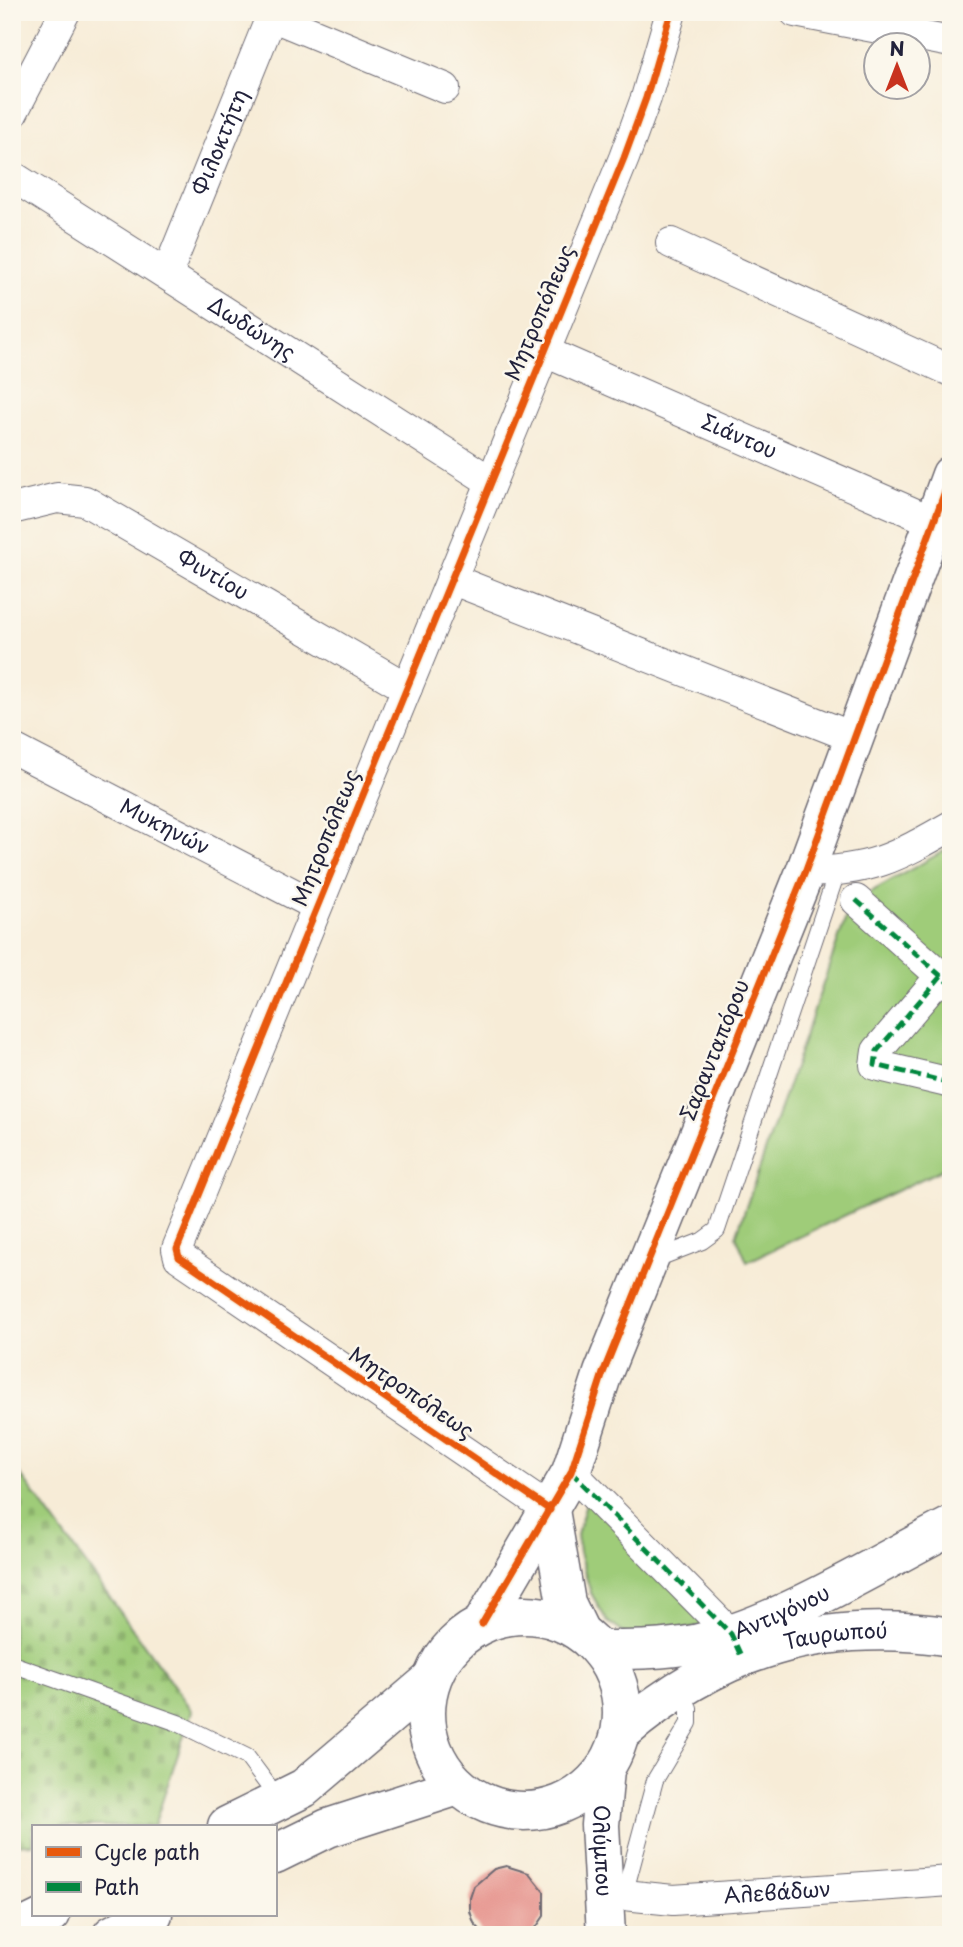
<svg xmlns="http://www.w3.org/2000/svg" width="963" height="1947" font-family="'Playpen Sans',sans-serif">
<style>
.green{fill:#9fcc79;stroke:#60775a;stroke-width:2}
.cemetery{fill:url(#cemetery-stones);stroke:#60775a;stroke-width:2}
.building{fill:#e48b85}
.lines{fill:none;stroke-linecap:round;stroke-linejoin:round}
.lane-casing{stroke:#6d6972;stroke-width:18}
.street-casing{stroke:#6d6972;stroke-width:32}
.secondary-casing{stroke:#6d6972;stroke-width:41}
.lane{stroke:#fff;stroke-width:16}
.street{stroke:#fff;stroke-width:30}
.secondary{stroke:#fff;stroke-width:38}
.quiet{stroke:#00873e;stroke-width:5;stroke-dasharray:10 5;stroke-linecap:butt}
.cycleway-casing{stroke:#fbf7ec;stroke-width:11}
.cycleway{stroke:#e8590c;stroke-width:7}
.labels{text-anchor:middle;stroke-width:5;stroke-linejoin:round;paint-order:stroke}
.street-label{font-size:21px;fill:#22223b;stroke:#fbf7ec}
</style>
<defs>
<pattern id="cemetery-stones" width="16" height="16" patternUnits="userSpaceOnUse" patternTransform="scale(1.75)"><rect width="16" height="16" fill="#9fcc79"/><path d="M2 7V4a2 2 0 0 1 4 0v3zM10 15v-3a2 2 0 0 1 4 0v3z" fill="#89af6a"/></pattern>
</defs>
<rect width="100%" height="100%" fill="#fbf7ec"/>
<filter id="ink" filterUnits="userSpaceOnUse"><feTurbulence type="fractalNoise" baseFrequency=".0143" numOctaves="2"/><feDisplacementMap in="SourceGraphic" scale="14" xChannelSelector="R" yChannelSelector="G"/><feConvolveMatrix kernelMatrix="1 2 1 2 8 2 1 2 1" color-interpolation-filters="sRGB"/></filter>
<filter id="wash" filterUnits="userSpaceOnUse"><feTurbulence type="fractalNoise" baseFrequency=".00686" numOctaves="4" result="noise"/><feDisplacementMap in="SourceGraphic" scale="28" xChannelSelector="R" yChannelSelector="G"/><feGaussianBlur stdDeviation="1.57" result="paint"/><feColorMatrix in="noise" values="0 0 0 0 0 0 0 0 0 0 0 0 0 0 0 0 0 1.4 0 .05"/><feComposite in="paint" operator="in"/></filter>
<g filter="url(#wash)">
<rect width="100%" height="100%" fill="#f7ecd7"/>
<path class="green" d="M951,847v318l-204,97 -11,-26 115,-333z
M588,1496l126,128 -85,13 -22,-16 -16,-28 -12,-40 -2,-18z"/>
<path class="cemetery" d="M12,1463l180,248 -38,115h-121v18l-21,1z"/>
<g id="blocks">
<path class="building" d="M506,1866l23,7 15,19v24l-13,19h-46l-11,-12 -4,-12v-13l4,-12 20,-17z"/>
</g>
</g>
<g filter="url(#ink)">
<use href="#blocks" fill-opacity="0" stroke="#6d6972" stroke-width="2"/>
<g class="lines">
<defs>
<path id="lane" d="M653,1260l49,-19 15,-11 120,-358
M12,1664l166,59 69,34 32,43
M624,1895l31,-115 34,-57v-15l-9,-19"/>
<g id="street">
<path d="M795,12l156,30"/>
<path d="M271,16l174,72"/>
<path d="M12,114l53,-102"/>
<path id="s1" d="M12,176l478,305"/>
<path d="M671,243l280,128"/>
<path id="s2" d="M167,274l106,-262"/>
<path id="s3" d="M543,351l391,171"/>
<path id="s4" d="M12,509l45,-11 28,3 322,187"/>
<path d="M451,579l404,159"/>
<path id="s5" d="M12,748l305,158"/>
<path d="M805,872c66,-1 90,-14 146,-46"/>
<path d="M856,900l95,85"/>
<path d="M941,976l-64,75 -2,14 76,18"/>
<path d="M571,1472l160,162 7,16"/>
<path d="M550,1510l-371,-253 -2,-8 447,-1091 22,-60 25,-86"/>
<path id="s6" d="M605,1893l68,7 278,-19"/>
</g>
<g id="secondary">
<path d="M550,1510l16,93 14,29"/>
<circle cx="524" cy="1713" r="98"/>
<path d="M482,1624l89,-152 32,-99 202,-501 146,-397"/>
<path id="s7" d="M599,1650c33,0 64,0 96,-6 83,-18 179,-79 256,-118"/>
<path id="s8" d="M621,1733c97,-84 202,-116 330,-96"/>
<path id="s9" d="M605,1769l-5,56 6,110"/>
<path d="M227,1826l77,-38 127,-108"/>
<path d="M275,1854l53,-26 130,-42"/>
<path d="M12,1933l39,-19"/>
<path d="M112,1935l41,-21"/>
</g>
</defs>
<use href="#lane" class="lane-casing"/>
<use href="#street" class="street-casing"/>
<use href="#secondary" class="secondary-casing"/>
<use href="#lane" class="lane"/>
<use href="#street" class="street"/>
<use href="#secondary" class="secondary"/>
<path class="quiet" d="M856,900l95,85
M941,976l-64,75 -2,14 76,18
M571,1472l160,162 10,22"/>
<defs>
<path id="cycleway" d="M550,1510l-371,-253 -2,-8 447,-1091 22,-60 25,-86
M482,1624l89,-152 32,-99 202,-501 146,-397"/>
</defs>
<use href="#cycleway" class="cycleway-casing"/>
<use href="#cycleway" class="cycleway"/>
</g>
</g>
<g class="labels">
<g class="street-label">
<text dy="7" stroke="none"><textPath href="#s2" startOffset="142">Φιλοκτήτη</textPath></text>
<text transform="translate(540 313) rotate(-67)" y="7">Μητροπόλεως</text>
<text dy="7" stroke="none"><textPath href="#s1" startOffset="284">Δωδώνης</textPath></text>
<text dy="7" stroke="none"><textPath href="#s3" startOffset="214">Σιάντου</textPath></text>
<text dy="7" stroke="none"><textPath href="#s4" startOffset="222">Φιντίου</textPath></text>
<text dy="7" stroke="none"><textPath href="#s5" startOffset="172">Μυκηνών</textPath></text>
<text transform="translate(326 838) rotate(-68)" y="7">Μητροπόλεως</text>
<text transform="translate(715 1050) rotate(-68)" y="7">Σαρανταπόρου</text>
<text transform="translate(411 1393) rotate(34)" y="7">Μητροπόλεως</text>
<text dy="7" stroke="none"><textPath href="#s7" startOffset="189">Αντιγόνου</textPath></text>
<text dy="7" stroke="none"><textPath href="#s8" startOffset="240">Ταυρωπού</textPath></text>
<text dy="7" stroke="none"><textPath href="#s9" startOffset="82">Ολύμπου</textPath></text>
<text dy="7" stroke="none"><textPath href="#s6" startOffset="173">Αλεβάδων</textPath></text>
</g>
</g>
<rect width="963" height="1947" fill="none" stroke="#fbf7ec" stroke-width="42"/>
<rect x="32" y="1825" width="245" height="91" fill="#fbf7ec" stroke="#a4a2a5" stroke-width="2"/>
<rect x="46" y="1847" width="35" height="10" fill="#e8590c" stroke="#a4a2a5" stroke-width="2"/>
<text x="94" y="1860" font-size="21" fill="#22223b">Cycle path</text>
<rect x="46" y="1882" width="35" height="10" fill="#00873e" stroke="#a4a2a5" stroke-width="2"/>
<text x="94" y="1895" font-size="21" fill="#22223b">Path</text>
<g transform="translate(897 66)"><circle r="33" fill="#fbf7ec" stroke="#a4a2a5" stroke-width="2"/>
<path d="M0-5L12 26L0 18L-12 26Z" fill="#c8321e"/>
<text y="-10" font-size="19" font-weight="bold" text-anchor="middle" fill="#22223b">N</text>
</g>
</svg>
